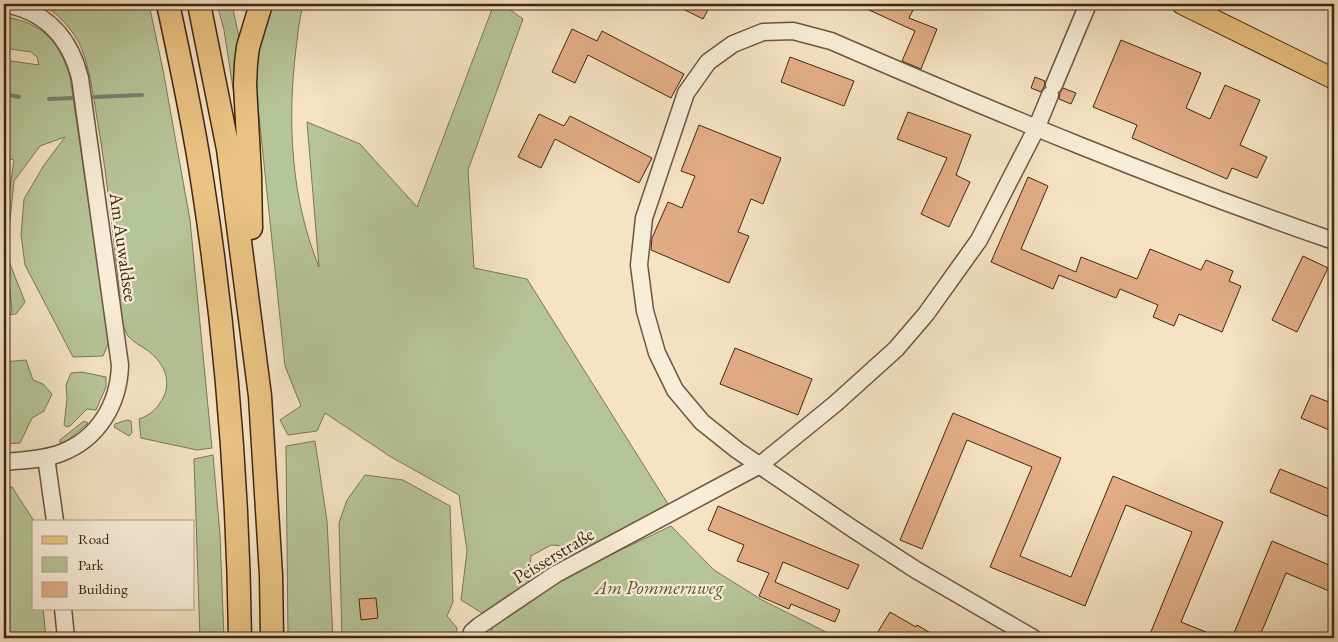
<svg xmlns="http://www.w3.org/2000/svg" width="1338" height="642" font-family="'EB Garamond',serif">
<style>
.green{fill:#b6c598;stroke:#7c7655}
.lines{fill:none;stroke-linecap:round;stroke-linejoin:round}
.stream{stroke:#788171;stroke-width:4}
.building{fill:#e2ad85;stroke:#412612}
.minor-casing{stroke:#6e553e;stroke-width:19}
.major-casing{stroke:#412612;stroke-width:22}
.highway-casing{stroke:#412612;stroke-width:25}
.minor{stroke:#f8edd9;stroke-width:16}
.major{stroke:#eac282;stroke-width:20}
.highway{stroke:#eac282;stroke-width:22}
.labels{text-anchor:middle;stroke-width:4.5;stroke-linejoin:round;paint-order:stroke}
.street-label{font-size:19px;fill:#412612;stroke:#f8edd9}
.park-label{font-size:19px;font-style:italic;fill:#5e4e34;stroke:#f8edd9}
</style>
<rect width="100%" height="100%" fill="#f5e3c4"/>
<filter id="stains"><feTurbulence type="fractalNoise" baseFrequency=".004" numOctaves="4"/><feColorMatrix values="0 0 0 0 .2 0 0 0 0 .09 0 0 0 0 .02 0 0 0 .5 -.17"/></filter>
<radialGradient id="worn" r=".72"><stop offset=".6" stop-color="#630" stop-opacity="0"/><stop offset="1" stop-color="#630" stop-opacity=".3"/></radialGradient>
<path class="green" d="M40,4h109l14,66 27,150 22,228 -15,2 -56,-12 -2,-19c12,-4 19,-11 25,-23 8,-18 -2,-35 -17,-46 -6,-4 -14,-8 -19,-14 -2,-3 -3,-7 -5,-10 -8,-70 -14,-139 -26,-208 -4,-23 -7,-49 -16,-71 -7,-16 -24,-36 -41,-43z
M217,4h15l10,48 -8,43 -10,-65z
M270,4h34c-5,13 -6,30 -8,45 -9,72 -5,150 23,218l-12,-145 53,22 57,63 77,-203h8l21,15 -55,151 6,98 53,11 141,225 -81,44 -36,-3 -20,11 -3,31 -46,26 -21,-13 6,-49 -8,-56 -68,-38 -66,-44 -8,18 -29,4 -8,-15 21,-14 -16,-40 -29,-279 2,-47z
M4,17c37,5 55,23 66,60l39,265 -6,14 -30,1 -48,-92 -4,-30 3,-36 20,-34 21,-28 -25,9 -26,35 -6,59 2,24 15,38 -9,12 -12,1v-2l8,-1 -8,-82 10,-70 -10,-3v-97l35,5 -2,-8 -6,-5 -27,-4z
M26,360l7,20 10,4 9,10 -8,17 -12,7 -12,25 -16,1v-82z
M82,372l24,5v10l-10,23 -9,-1 -17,17 -4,1 -2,-2 3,-26 -1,-14 5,-12z
M127,420l4,1 1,12 -3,3 -15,-9 1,-3z
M84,421l4,2 -20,17 -8,3v-3z
M315,441l12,80 6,117h-45l-2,-192z
M213,455l7,80 4,103h-24l-6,-179z
M365,475l38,5 47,26 3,96 -6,14 10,12 -1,10h-114l-3,-115 8,-23z
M12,487l22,34v87h9l3,30h-42v-150z
M671,526l43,44 48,30 76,38h-325l-4,-1c-7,3 -14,1 -21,-2l13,-19 57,-36z"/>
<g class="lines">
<path class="stream" d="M4,94l15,3
M94,97l48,-2
M49,99l24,-1"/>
</g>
<path class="building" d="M673,4h38l-8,15z
M856,4h60l-7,14 28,11 -16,40 -19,-8 13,-30z
M572,29l25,12 5,-10 82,43 -13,24 -83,-43 -13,28 -23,-11z
M1121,40l80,33 -15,35 24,11 15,-34 35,15 -20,45 27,12 -10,21 -25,-10 -5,11 -95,-41 5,-13 -44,-18z
M790,57l64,24 -10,25 -63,-24z
M1035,77l10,4 -1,6 -3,5 -10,-4z
M1063,88l13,5 -5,11 -12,-5 1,-6z
M908,112l63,23 -15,40 14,7 -21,45 -28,-13 26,-56 -50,-19z
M539,114l25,12 6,-10 82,42 -13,25 -84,-44 -14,29 -23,-11z
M699,125l82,33 -18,46 -12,-5 -13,33 11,4 -20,47 -78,-33 1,-12 16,-36 14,6 13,-32 -14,-5z
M1028,177l20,9 -27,63 55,23 5,-15 56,22 13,-30 51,21 5,-10 27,11 -4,10 12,5 -19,46 -43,-18 -5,12 -21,-9 5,-12 -38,-16 -4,9 -57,-23 -6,14 -62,-27z
M1303,256l25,12 -31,64 -25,-12z
M735,348l77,31 -14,36 -78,-31z
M1311,395l23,9v28l-33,-14z
M953,413l108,45 -41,98 51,21 42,-101 110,46 -42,100 40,16h-59l-12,-4 42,-102 -66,-27 -41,101 -95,-39 42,-100 -65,-27 -45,109 -22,-9z
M1280,469l54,22v28l-64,-27z
M718,506l141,59 -11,24 -65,-27 -8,20 65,28 -5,12 -44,-18 -2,5 -30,-13 10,-23 -32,-12 7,-16 -36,-15z
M1272,541l62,26v26l-48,-20 -27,65h-27z
M376,598l2,20 -17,2 -2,-21z
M890,612l26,15 1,-2 22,13h-65z"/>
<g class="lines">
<defs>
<path id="minor" d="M4,4c42,7 66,34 76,74l40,287c-1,39 -22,74 -59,88 -18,7 -38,7 -57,9
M1054,85l34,-81
M46,457l9,64
M63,608l3,30
M470,638l2,-6 7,-6 77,-52 204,-109 75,-61 61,-55 30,-35 53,-74 57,-111 14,-34
M1033,638l-117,-68 -63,-41 -116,-79 -35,-28 -27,-32 -18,-37 -12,-42 -6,-46 5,-47 42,-125 22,-31 25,-18 30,-12 30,-1 38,10c166,72 332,141 503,200"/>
<path id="major" d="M1182,4l152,75"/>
<path id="highway" d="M168,4c13,60 26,121 35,182 23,149 35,301 37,452
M199,4l29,145 32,247 11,179 1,63
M251,228l-1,-53 -5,-90 1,-22 2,-16 13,-43"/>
</defs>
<use href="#minor" class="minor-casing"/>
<use href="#major" class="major-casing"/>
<use href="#highway" class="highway-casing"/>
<use href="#minor" class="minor"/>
<use href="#major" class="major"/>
<use href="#highway" class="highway"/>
</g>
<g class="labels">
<g class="street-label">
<text transform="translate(124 247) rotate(82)" y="7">Am Auwaldsee</text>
<text transform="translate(553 555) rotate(-31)" y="7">Peisserstraße</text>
</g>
<g class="park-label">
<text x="659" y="594">Am Pommernweg</text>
</g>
</g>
<rect width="1338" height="642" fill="none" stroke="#f5e3c4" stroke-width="20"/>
<rect x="5" y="5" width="1328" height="632" fill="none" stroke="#412612" stroke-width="2.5"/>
<rect x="10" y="10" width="1318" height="622" fill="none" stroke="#412612"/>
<rect x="32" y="520" width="162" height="90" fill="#f8edd9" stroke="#af9d89"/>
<rect x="42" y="536" width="25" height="8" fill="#eac282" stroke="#af9d89"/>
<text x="78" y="544" font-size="15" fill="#412612">Road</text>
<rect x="42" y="557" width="25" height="15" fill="#b6c598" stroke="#af9d89"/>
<text x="78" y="570" font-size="15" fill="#412612">Park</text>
<rect x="42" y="582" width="25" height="15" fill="#e2ad85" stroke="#af9d89"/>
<text x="78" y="594" font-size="15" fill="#412612">Building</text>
<rect width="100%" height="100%" filter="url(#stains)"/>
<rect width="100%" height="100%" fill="url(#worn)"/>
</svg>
